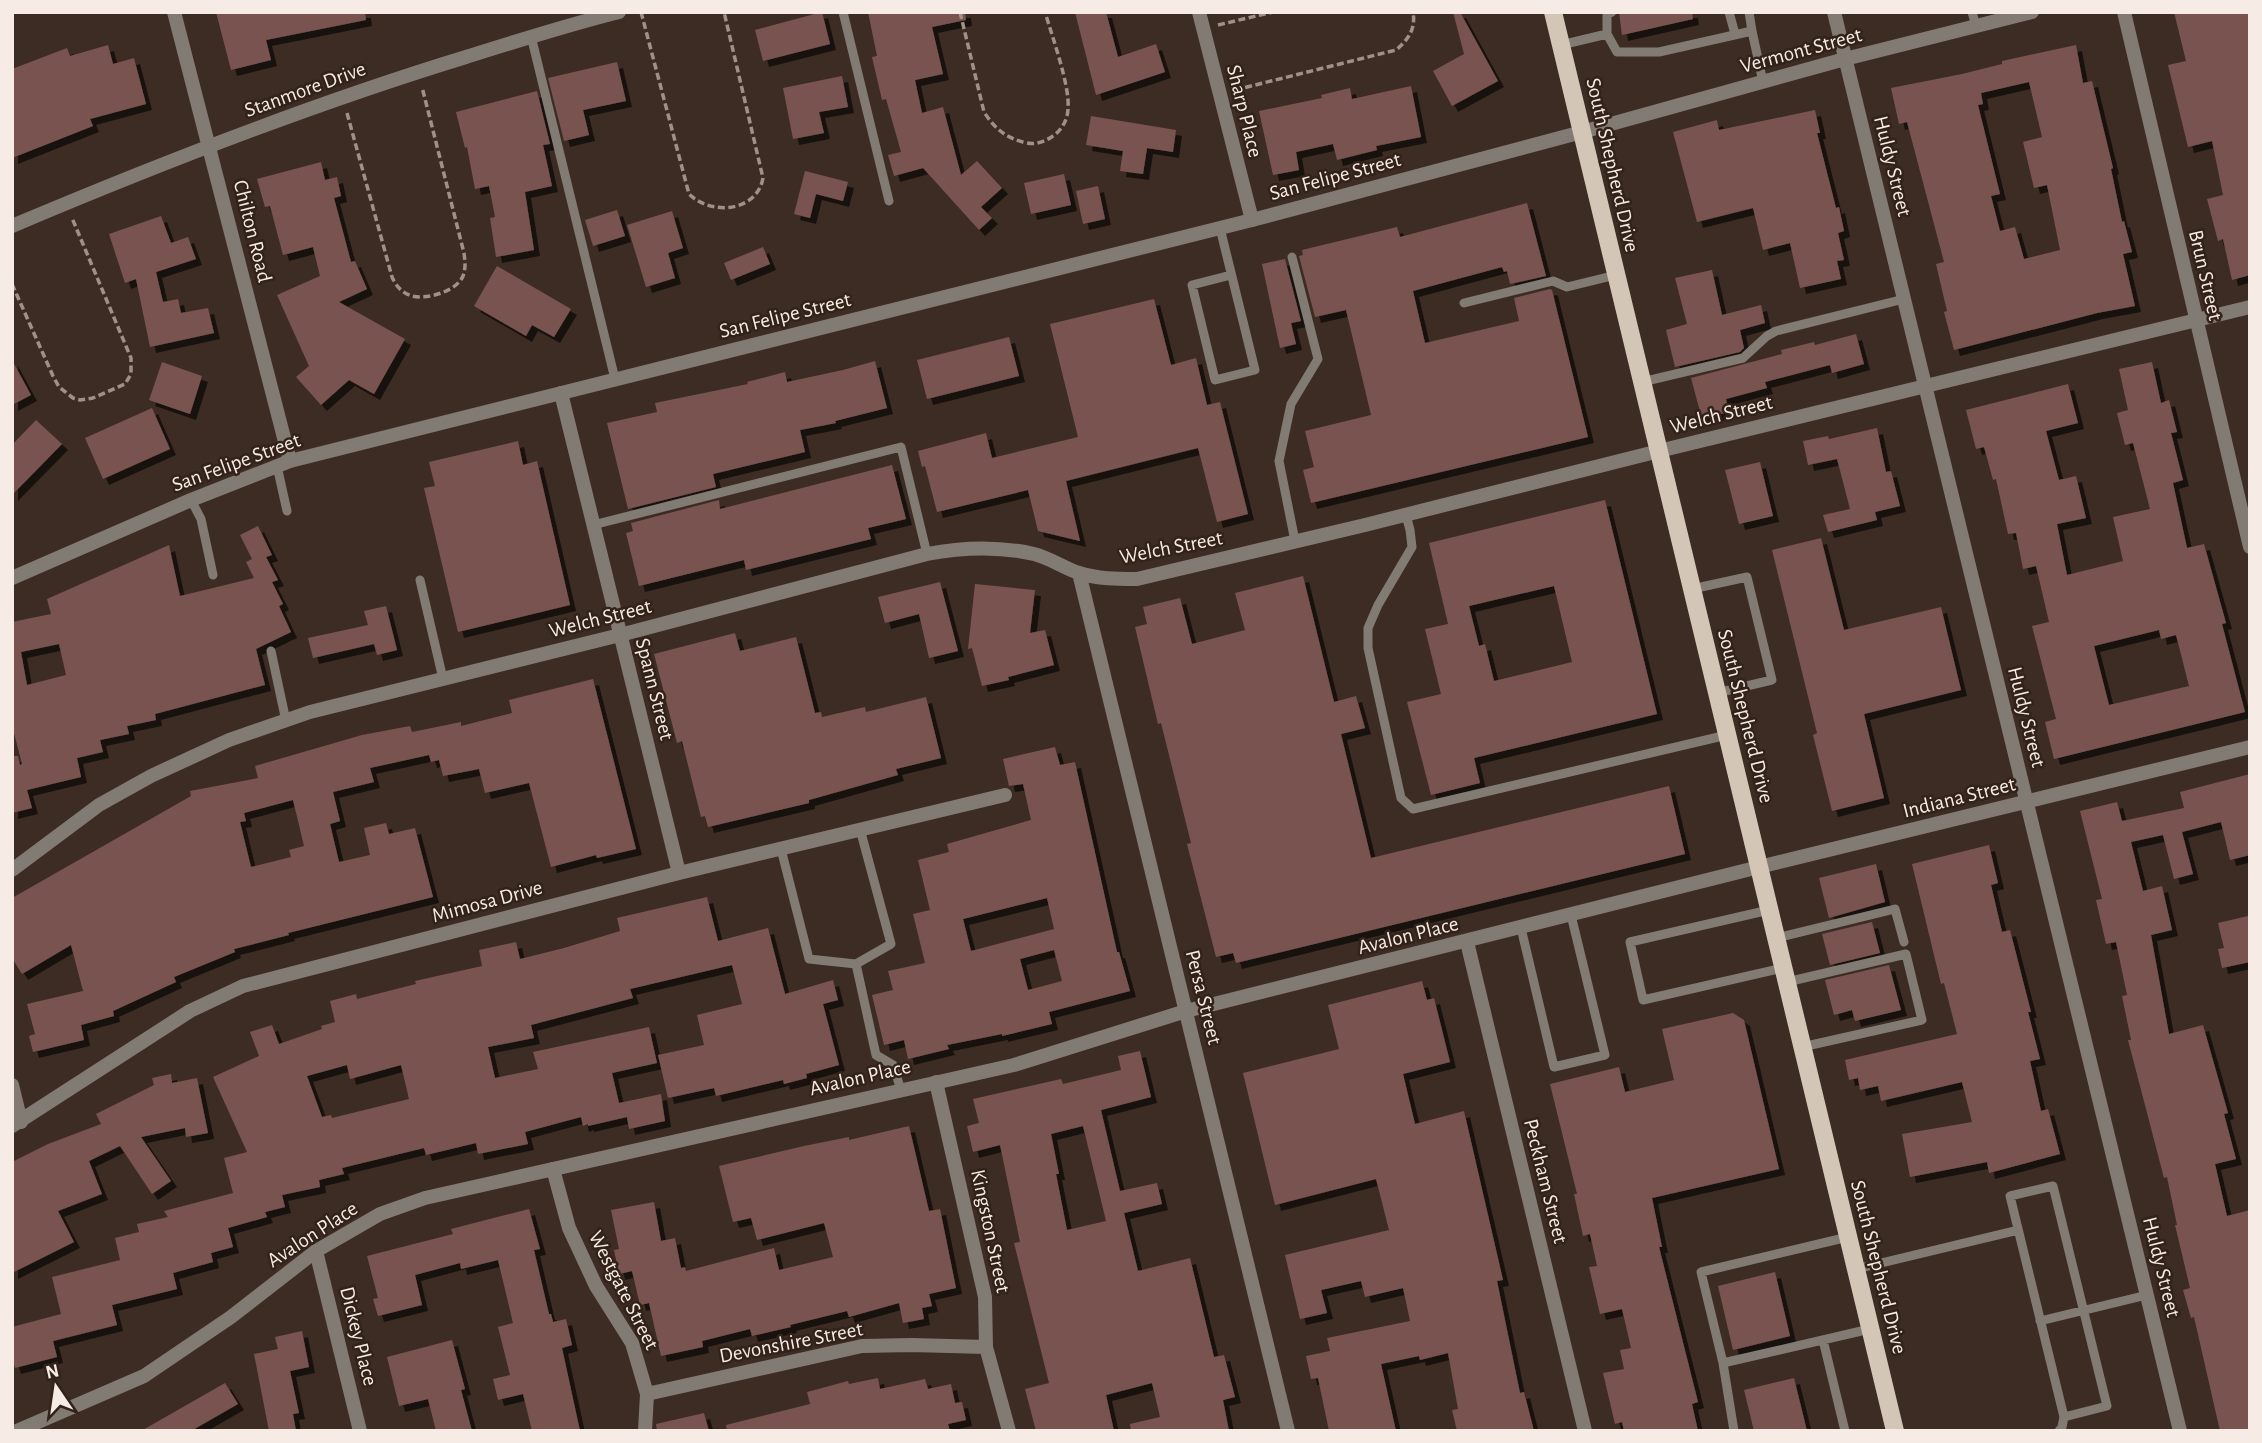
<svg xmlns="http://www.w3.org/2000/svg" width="2262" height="1443" font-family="'Alegreya Sans',sans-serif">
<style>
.building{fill:#795350;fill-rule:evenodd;filter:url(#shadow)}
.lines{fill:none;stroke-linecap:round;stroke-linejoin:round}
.path{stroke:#9f918a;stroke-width:3.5;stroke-dasharray:7 3.5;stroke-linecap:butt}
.service{stroke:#827b74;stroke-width:9}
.minor{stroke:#827b74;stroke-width:14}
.tertiary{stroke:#827b74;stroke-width:14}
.primary{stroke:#d3c6b7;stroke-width:18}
.labels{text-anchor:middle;stroke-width:5;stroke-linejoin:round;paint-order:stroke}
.street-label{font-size:21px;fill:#f6ebe5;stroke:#322219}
</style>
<defs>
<filter id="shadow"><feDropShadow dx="6" dy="6" stdDeviation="0" flood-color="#0009"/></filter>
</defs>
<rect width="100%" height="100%" fill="#3d2c23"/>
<path class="building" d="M216,12h149l1,8 -100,20 5,20 -40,10z
M822,12l8,32 -67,17 -8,-31z
M868,12h97l1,8 -34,7 11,47 -28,6 7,33 21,-6 18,68 16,-14 25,27 -21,19 11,11 -13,12 -56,-62 -29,8 -6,-21 13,-3 -15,-53 -4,1 -10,-43 5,-1z
M1075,12h31l12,45 38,-13 9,28 -69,23z
M1453,12h7l38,69 -46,25 -19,-35 31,-17z
M1619,12h73l1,7 -71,16z
M2174,12h76v263l-18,5 -9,-41 -5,2 -11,-42 16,-4 -11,-54 -24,6 -20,-82 18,-4z
M108,45l5,19 21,-6 12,46 -56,15 3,7 -81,32v-89l55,-21 3,8z
M2076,45l7,38 9,-2 21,87 -2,1 11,53 2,-1 8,31 -9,2 12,52 -38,7 -143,37 -10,-38 3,-1 -11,-47 8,-2 -37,-140 -8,2 -8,-36 71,-14 40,-10v-3zM2029,82l13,55 -19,5 11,46 13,-3 13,65 -36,9 -9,-32 -15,4 -9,-35 9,-2 -22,-89 5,-1 -2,-11z
M617,62l9,39 -43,9 6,25 -25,6 -16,-63z
M842,76l6,31 -29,5 5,21 -31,6 -10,-51z
M1411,86l10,51 -45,9 1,4 -40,10 -4,-16 -37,8 3,18 -26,5 -14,-64 63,-13 -1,-3 29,-7 2,11z
M537,91l13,53 -7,1 9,41 -27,6 9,58 -38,7 -6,-39 5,-1 -6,-31 -14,3 -8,-42 -2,1 -9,-36z
M1815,110l5,23h-3l19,75 3,-1 5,24 -6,2 6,27 -7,1 4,18 -41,9 -10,-45 -27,7 -10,-42 -56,14 -24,-90 44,-12 2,10z
M1091,116l85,14 -3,22 -26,-4 -4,26 -23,-3 3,-20 -37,-6z
M321,162l4,18 12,-3 4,19 -7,2 17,64 4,-1 12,28 -28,13 66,37 -31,55 -25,-14 -28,25 -25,-28 13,-11 -32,-71 43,-19 -7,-29 -30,8 -13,-49 -5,1 -8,-28z
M805,171l43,11 -5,19 -27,-7 -6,24 -16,-4z
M1064,174l7,31 -40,9 -7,-31z
M1098,186l7,33 -22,5 -7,-33z
M1527,203l19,73 -36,8 -3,-13 -3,1 -2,-5 -89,24 12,52 94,-22 -5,-23 36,-9 2,1 36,147 -277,66 -8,-33 11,-3 -9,-36 66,-16 -25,-105 -31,7 -16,-61 4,-1 -1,-5 95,-23 3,10z
M617,210l8,26 -32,10 -8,-26z
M672,211l11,37 -15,5 7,25 -29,9 -19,-62z
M161,216l10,27 17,-6 8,22 -40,13 7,30 15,-3 3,14 27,-5 6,25 -64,14 -14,-68 -11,4 -16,-49z
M763,247l7,17 -39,16 -7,-17z
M1285,259l16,62 -10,2 5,21 -16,4 -18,-84z
M497,266l74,43 -17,28 -22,-12 -6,11 -52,-30z
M1712,270l10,45 39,-10 4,18 -25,7 4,18 -4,4 -65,15 -9,-37 21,-6 -12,-46z
M1154,299l17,66 25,-7 11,47 13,-3 28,112 -31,8 -19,-74 -132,33 14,60 -42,-10 -10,-41 -91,22 -12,-46 -3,1 -4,-16 68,-18 6,25 86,-21 -28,-113z
M1856,334l8,30 -32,9 -2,-8 -65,17 2,6 -41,11 3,13 -27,7 -11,-41 91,-24 -1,-4 33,-8 1,3z
M1009,337l10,39 -92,23 -10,-39z
M12,360l19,35 -19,10z
M875,361l12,47 -52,13 1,2 -36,7 5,22 -92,22 3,13 -88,22 -21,-86 50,-11 -2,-9 93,-19 -1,-2 38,-10 2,10 56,-12z
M162,362l40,14 -12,38 -41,-14z
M2152,362l9,41 8,-3 8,32 -6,1 12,47 -10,3 14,65 17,-4 22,79 -4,1 23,88 -191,47 -9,-37 11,-3 -24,-93 17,-4 -13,-56 -13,3 -7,-36 -8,1 -12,-55 -3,1 -9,-33 -8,2 -10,-39 102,-26 10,39 -32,8 13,49 17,-4 10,42 -29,6 10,51 56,-14 -10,-44 37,-8 -17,-66 -8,2 -8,-32 11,-3 -9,-41zM2159,630l2,9 15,-4 13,51 -80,19 -15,-59z
M152,408l18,41 -67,30 -18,-41z
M36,420l26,24 -50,51v-50z
M1877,428l9,44 5,-1 9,35 -25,6 2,8 -49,12 -5,-17 27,-6 -13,-50 -29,6 -5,-24 25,-5 1,3z
M518,441l5,24 14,-4 33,144 -112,27 -34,-144 11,-2 -6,-24z
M1760,462l13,54 -34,8 -14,-54z
M892,465l14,54 -38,9 3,11 -125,31 -2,-10 -105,26 -13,-53 7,-2 -2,-8 88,-23 1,9z
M1605,500l52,214 -183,44 6,25 -49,12 -24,-93 34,-8 -16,-65 23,-5 -19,-81zM1554,586l18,76 -78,19 -9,-37 -6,2 -10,-40z
M258,526l14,29 -6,2 12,23 -6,2 11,22 -4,2 12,26 -35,17 9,36 -110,29 1,6 -29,6 2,8 -29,6 3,12 -26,6 4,19 -54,13 5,18 -20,5v-57h6l2,9 2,-1 -8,-31h-2v-111l39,-8 -4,-15 122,-54 11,51 74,-18 -8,-16 6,-3 -12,-24zM59,644l7,31 -39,10 -6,-33z
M1821,538l23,92 97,-23 20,83 -97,24 20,84 -52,13 -19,-76 4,-2 -45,-183z
M1303,576l31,126 22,-6 9,32 -24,6 30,124 298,-72 16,68 -449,109 -3,-10 -17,4 -29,-113 4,-1 -30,-120 -3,1 -23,-97 12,-3 -4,-17 37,-9 12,46 53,-14 -10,-37z
M940,582l18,69 -29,7 -10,-44 -34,9 -7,-26z
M975,584l60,6 -5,43 15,-3 9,35 -46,12 1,3 -27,6 -10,-38 -4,1z
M386,606l11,44 -20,5 -3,-11 -61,14 -5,-20 60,-13 -4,-14z
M735,633l5,18 56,-14 19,76 6,-1 1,5 43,-10 1,5 60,-15 15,61 -45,11 2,6 -89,25v3l-101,24 -3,-11 -4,1 -19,-76 -5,2 -23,-89z
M593,679l43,170 -39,9 -1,-3 -45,12 -22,-84 -44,10 -6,-24 -36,7 -4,-16 -8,2 -2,-7 -59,13 4,14 -41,10 7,29 -10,3 9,38 31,-7 -6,-27 22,-5 3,11 26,-6 18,69 -145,36 1,2 -55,14 1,3 -61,25 2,5 -63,29 1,5 -33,9 3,15 -51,12 -4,-16 6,-2 -8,-30 56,-13 -12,-46 -49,29 -10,-16v-60l179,-102 -1,-5 68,-13 -3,-12 107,-31 48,-9 2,6 49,-10v4l51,-13 -3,-13zM293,800l11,46 -15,4 2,7 -40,10 -11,-45 6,-1 -2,-8z
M1055,747l5,18 15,-3 42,190h2l11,39 -81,21 3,12 -50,12v-2l-55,11 2,4 -41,10 -4,-19 -20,5 -12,-50 21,-5 -5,-19 37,-8 -12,-49 17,-4 -12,-50 31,-8 -2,-8 84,-24 -8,-36 -14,2 -6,-27zM1047,898l7,31 -83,22 -8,-32zM1054,950l8,31 -34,9 -8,-31z
M2250,774v81l-20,5 -9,-38 -39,10 11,42 -19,5 -11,-44 -32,7 12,49 19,-5 10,44 -21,5 18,99 34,-9 25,88 -4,1 12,45 -21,5 12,52 23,-6v221h-30l-26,-114 -3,1 -8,-28 7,-2 -15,-63h2l-10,-48 -3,1 -36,-138h3l-9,-44 5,-1 -11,-53 -10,2 -10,-44 6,-1 -22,-88 37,-9 5,19 62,-13 -4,-16z
M1989,845l9,38 -7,2 11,47 8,-2 21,82h-3l12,47 -10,2 11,50 7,-2 12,45 -71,19 -2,-11 -77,15 -8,-43 70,-12 -10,-40 -81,19 -3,-15 -18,4 -2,-12 -9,2 -4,-20 112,-26 -13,-51 -3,1 -29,-120z
M1876,864l9,38 -56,16 -10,-40z
M707,897l11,44 50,-13 17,66 48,-14 5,20 -15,4 16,61 -33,9 1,4 -23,6 -1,-4 -67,16 -2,-8 -46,10 -10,-43 46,-10 -7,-30 45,-11 -10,-39 -102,24 3,9 -102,27 3,13 -46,9 7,31 43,-9 -5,-17 116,-25 8,36 -45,10 7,30 42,-9 4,27 -36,8 -2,-12 -39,9v-2l-5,2 -2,-9 -56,15 3,12 -50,10 -2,-11 -50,12 -2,-7 -82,20 2,6 -25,6 1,7 -38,8 3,12 -20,5 2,5 -39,11 5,19 -22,6 2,9 -40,11 4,16 -65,16 5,20 -64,16 4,16 -42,11 -3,-10v-31l49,-13 -9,-37 68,-17 -5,-22 24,-6 -2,-8 31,-7 -4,-6 69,-18 -9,-35 23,-6 -34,-75 46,-21 -9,-24 22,-7 7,19 43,-15 -1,-3 14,-4 -5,-21 26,-7 1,5 59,-15 -1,-3 67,-15 -3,-16 37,-8 4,17 44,-11 56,-17 -3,-13zM347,1065l3,14 51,-14 8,34 -77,19 -1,-3 -9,2 -15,-41z
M2248,916l2,8v38l-28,6 -4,-19 6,-1 -6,-25z
M1872,922l8,31 -50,12 -8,-31z
M1889,965l12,45 -46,11 -3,-11 -18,5 -9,-35z
M1422,981l5,19 7,-2 16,64 -47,12 12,50 49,-13 39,169 -6,1 23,112 4,-1 10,39h-77l-5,-21 6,-1 -10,-56 -28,7 -1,-4 -38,8 15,67h-67l-11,-53 -7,1 -5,-23 24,-5 -3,-13 83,-17 -7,-33 -38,9 -4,-16 -40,9 6,23 -27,6 -15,-64 104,-25 -13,-51 -101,26 -32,-132 96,-24 -11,-44z
M1733,1013l11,7 35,149 -127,29 10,49h-3l39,155 -6,2 6,27h-74l-2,-9 -7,2 -12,-51 21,-4 -4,-19 11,-2 -9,-39 -22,5 -11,-47 8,-1 -7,-32 -7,2 -9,-42h3l-27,-110 69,-17 6,25 49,-12 -12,-51z
M1140,1051l11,46 -50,13 19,81 37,-8 5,21 -38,9 14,58 52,-13 24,99 10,-2 11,42 -12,3 6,31h-98l-1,-7 30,-7 -8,-34 -46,12 8,36h-78l-11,-42 24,-6 -35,-140 6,-1 -20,-97 -27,7 -6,-26 12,-3 -6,-24 88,-20 2,5 58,-14 -3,-14zM1083,1126l23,95 -39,9 -11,-56h3l-8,-40z
M171,1074l1,9 25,-5 11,55 -22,4 -1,-9 -44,9 30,44 -19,13 -32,-48 -31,15 13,33 -44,17 16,31 -62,31v-111l36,-18 53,-20 -5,-10 58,-29 -2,-7z
M909,1126l20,85 11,-2 16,79 -27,6 3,12 -10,2 2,11 -21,4 -4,-20 -50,14 -2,-6 -57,14 1,2 -39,9 -2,-7 -48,12 1,6 -42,9 -12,-53 -9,2 -8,-34 -13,3 -5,-24 5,-1 -8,-39 43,-8 7,39 14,-3 6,30 4,-1 1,4 88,-23 5,22 54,-13 -9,-34 -67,17 -6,-22 -18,4 -14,-56 85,-20 45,-9v3z
M529,1209l11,40 -6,1 15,64h2l2,8 13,-3 6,26 -10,3 18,83h-48l-9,-37 -25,6 -5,-21 17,-4 -12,-48 15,-4 -15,-63 -37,9 -1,-6 -45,12 7,30 -44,11 -5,-17 5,-1 -11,-42 86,-22 -2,-5z
M1775,1272l15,64 -57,14 -15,-64z
M302,1331l7,36 -19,4 9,42 -6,1 3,17h-27l-15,-77 24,-5 -3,-12z
M452,1340l13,49 -4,1 11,41h-36l-8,-32 -29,7 -12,-49z
M878,1378l2,11 45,-10 3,10 23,-5 4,19 7,-1 4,18 -18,4 2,7h-223l-1,-6 84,-21 -3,-12 41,-11 1,3z
M1794,1378l13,53h-53l-10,-41z
M225,1383l13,21 -47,27h-50z
M704,1413l5,18h-52l-1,-7z"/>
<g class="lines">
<path class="path" d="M641,12l48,182c22,22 68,18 74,-16l-39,-166
M960,12l24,100c11,17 23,27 43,31 9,2 19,-2 26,-7 9,-6 15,-17 15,-28 2,-22 -16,-72 -23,-96
M1218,25l55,-13
M1235,90l161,-40c12,-10 20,-21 17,-38
M347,113l45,164c4,9 10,16 20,19 15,4 45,-5 51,-20 3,-8 2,-15 1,-23l-42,-166
M12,284l41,92 6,11 14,11 7,2 13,-2 32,-14 6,-10v-16l-59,-140"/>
<path class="service" d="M843,12l46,189
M1729,12l6,22
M1972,12l4,14
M1752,31l11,51
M1607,34v-19l5,-3
M531,36l84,343
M1561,45l46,-11 10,18h42l93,-21 -3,-19
M1220,228l35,142 -40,10 -23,-95 39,-10
M1292,257l26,102 -27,45 -12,57 16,80
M1464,303l89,-22 14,6 49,-12
M1642,382l101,-24 24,-22 9,-5 128,-32
M277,466l10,45
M191,500l10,19 12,56
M1406,515l4,15 2,17 -34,58 -10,23v20l33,150 12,11 314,-74
M593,525l308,-78 26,107
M420,580l23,99
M1692,589l55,-12 25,103 -55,13
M271,651l15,70
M781,849l28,110 47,5 20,91 17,10 8,25
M1769,910l-139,32 13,58 140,-32
M1521,928l33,139 51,-12 -34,-140
M1776,938l119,-29 9,33
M856,964l35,-20 -31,-115
M1787,982l119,-28 16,66 -120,27
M2053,1186l54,220 -43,11 -54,-221z
M1856,1269l162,-39
M2040,1321l107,-26
M1823,1340l22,91
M1723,1363l147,-34
M1734,1431l-11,-68 -22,-91 147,-35
M2059,1431l3,-4 2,-10"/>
<path class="minor" d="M174,12l116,449
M1199,12l53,208
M1834,12l346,1419
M2124,12l126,535
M1582,132l263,-73 187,-47
M12,226c149,-63 300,-122 454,-169 51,-16 101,-32 153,-45
M561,393l118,480
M1079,573l209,858
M1759,867l491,-120
M12,870l87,-65 52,-29 78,-36 81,-28 310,-77 307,-81c36,-7 72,-8 107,0 16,4 30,14 45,19 19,6 38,6 58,6l228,-54 294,-74
M1467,942l118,489
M936,1082l49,215 1,50 23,84
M12,1085l9,37
M12,1126l178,-115 53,-25 436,-113 326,-78
M553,1169l16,59 27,58 36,57 15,51 -2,37
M316,1251l44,180
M647,1394l215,-48 50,-1 74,2"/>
<path class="tertiary" d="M1659,451l591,-144
M12,578l179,-78 99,-39 962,-241 330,-88
M17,1431l127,-55 87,-59 85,-66 64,-37 45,-16 589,-133 172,-54 573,-144"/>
<path class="primary" d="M1553,12l342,1419"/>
</g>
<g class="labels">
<g class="street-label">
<text transform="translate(1801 50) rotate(-15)" y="7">Vermont Street</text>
<text transform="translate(305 89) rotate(-20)" y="7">Stanmore Drive</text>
<text transform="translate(1245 111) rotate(76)" y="7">Sharp Place</text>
<text transform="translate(1613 165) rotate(77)" y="7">South Shepherd Drive</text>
<text transform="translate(1893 166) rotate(76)" y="7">Huldy Street</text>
<text transform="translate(1335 176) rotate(-15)" y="7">San Felipe Street</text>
<text transform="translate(253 231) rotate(76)" y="7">Chilton Road</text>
<text transform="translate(2206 275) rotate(77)" y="7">Brun Street</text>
<text transform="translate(785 315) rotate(-14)" y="7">San Felipe Street</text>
<text transform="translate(1721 414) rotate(-14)" y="7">Welch Street</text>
<text transform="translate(236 462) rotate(-20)" y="7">San Felipe Street</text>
<text transform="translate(1171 547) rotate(-11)" y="7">Welch Street</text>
<text transform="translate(600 618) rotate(-14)" y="7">Welch Street</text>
<text transform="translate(655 689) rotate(76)" y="7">Spann Street</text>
<text transform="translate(1746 716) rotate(76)" y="7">South Shepherd Drive</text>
<text transform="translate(2027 717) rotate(76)" y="7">Huldy Street</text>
<text transform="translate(1959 797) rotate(-14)" y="7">Indiana Street</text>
<text transform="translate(487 901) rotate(-15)" y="7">Mimosa Drive</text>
<text transform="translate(1408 935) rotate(-14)" y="7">Avalon Place</text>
<text transform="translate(1204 997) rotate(76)" y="7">Persa Street</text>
<text transform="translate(860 1077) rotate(-13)" y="7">Avalon Place</text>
<text transform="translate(1546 1181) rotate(76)" y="7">Peckham Street</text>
<text transform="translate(991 1231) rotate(78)" y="7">Kingston Street</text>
<text transform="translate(312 1234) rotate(-33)" y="7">Avalon Place</text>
<text transform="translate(1879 1267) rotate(76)" y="7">South Shepherd Drive</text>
<text transform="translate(2162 1267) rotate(76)" y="7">Huldy Street</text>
<text transform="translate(624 1290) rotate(63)" y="7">Westgate Street</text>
<text transform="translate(359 1336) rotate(76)" y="7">Dickey Place</text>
<text transform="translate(791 1342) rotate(-11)" y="7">Devonshire Street</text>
</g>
</g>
<rect width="2262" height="1443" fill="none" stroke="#f6ebe5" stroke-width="28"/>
<g transform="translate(56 1387) rotate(347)" stroke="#322219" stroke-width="5" paint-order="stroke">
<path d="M0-5L12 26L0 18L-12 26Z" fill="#f6ebe5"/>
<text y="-10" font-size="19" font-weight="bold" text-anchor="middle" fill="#f6ebe5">N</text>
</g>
</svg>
